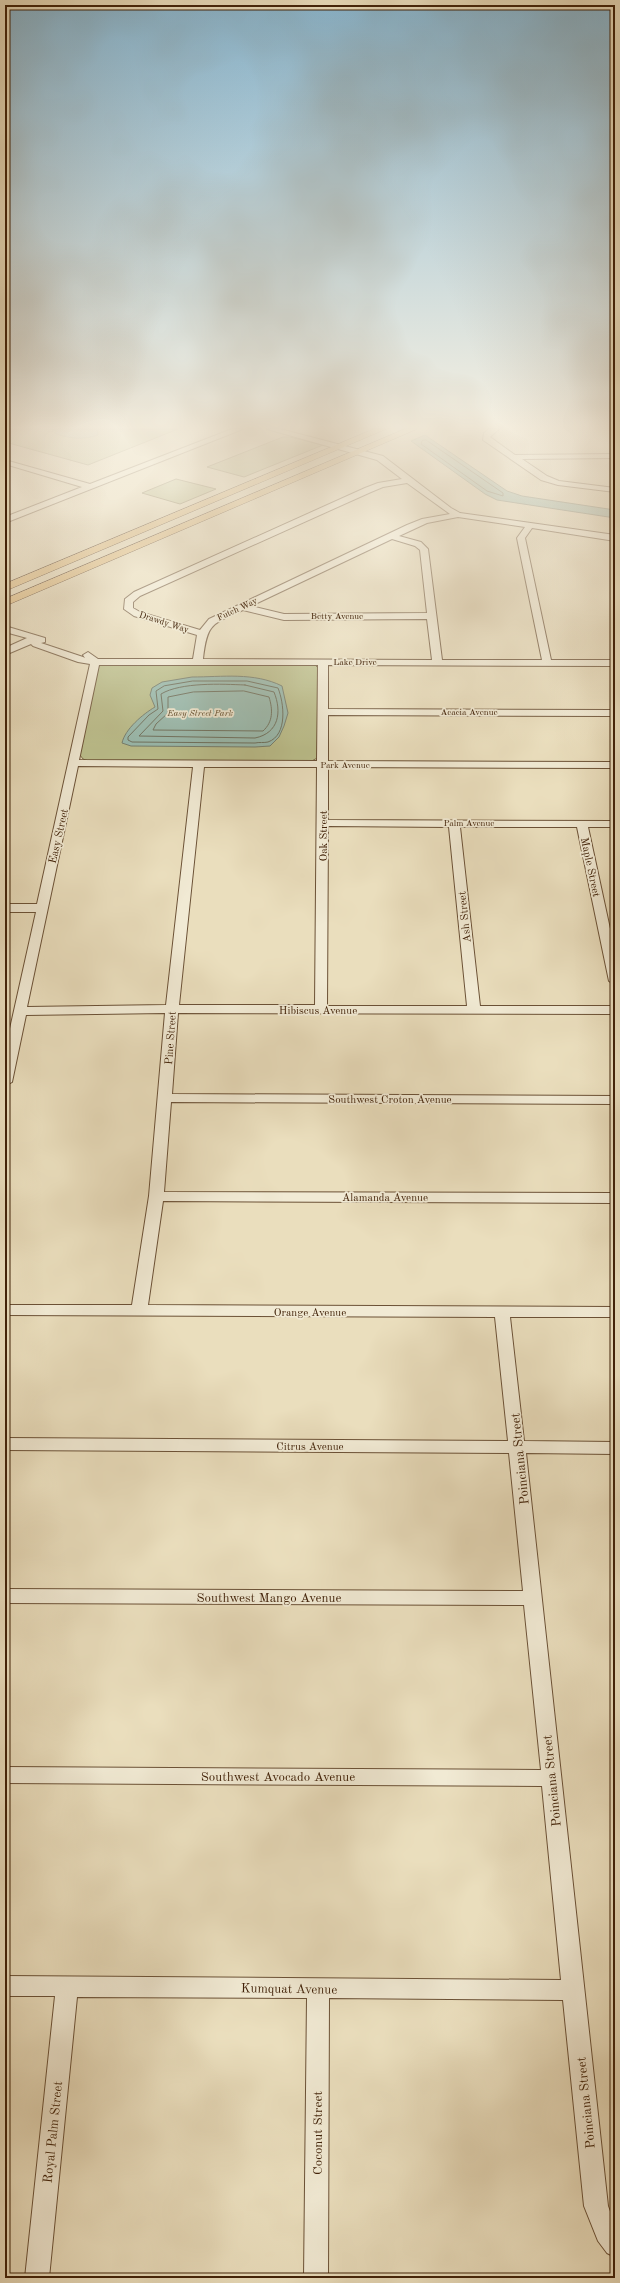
<svg xmlns="http://www.w3.org/2000/svg" width="620" height="2283" font-family="'Old Standard TT',serif">
<style>
.green{fill:#bcc08d;stroke:#7e714b}
.water{fill:#98bcb1;stroke:#757e6e}
.lines{fill:none;stroke-linecap:round;stroke-linejoin:round}
.shore{stroke:#6c6f5d;stroke-width:1}
.minor-casing{stroke:#6b5136;stroke-width:2}
.major-casing{stroke:#412209;stroke-width:1}
.minor{fill:#f1ead4;fill-rule:evenodd}
.major{fill:#e5bf7e;fill-rule:evenodd}
.labels{text-anchor:middle;stroke-width:3.5;stroke-linejoin:round;paint-order:stroke}
.far-street-label{font-size:9px;fill:#412209;stroke:#f1ead4}
.far-park-label{font-size:9px;font-style:italic;fill:#604a2a;stroke:#f1ead4}
.street-label{font-size:11px;fill:#412209;stroke:#f1ead4}
.near-street-label{font-size:13px;fill:#412209;stroke:#f1ead4}
</style>
<rect width="100%" height="100%" fill="#eadebd"/>
<filter id="stains"><feTurbulence type="fractalNoise" baseFrequency=".005" numOctaves="4"/><feColorMatrix values="0 0 0 0 .2 0 0 0 0 .09 0 0 0 0 .02 0 0 0 .5 -.17"/></filter>
<radialGradient id="worn" r=".72"><stop offset=".6" stop-color="#630" stop-opacity="0"/><stop offset="1" stop-color="#630" stop-opacity=".3"/></radialGradient>
<path class="green" d="M5,429h173l-90,36 -83,-23z
M283,437h7l33,8 -79,32 -37,-10z
M176,479l40,10 -36,15 -38,-11z
M102,664l213,1 4,4v88l-11,6 -216,-1 -9,-3 -3,-4 18,-88z"/>
<path class="water" d="M52,429h45l1,6c-14,5 -30,4 -43,-2l1,-2z
M425,435l82,56 15,5 93,14v8l-118,-18 -12,-6 -74,-53z
M192,677c30,0 62,-5 90,9l6,27 -4,13 -5,11 -9,9 -15,1 -124,-1 -9,-3c3,-14 21,-29 33,-36l-5,-12 2,-7 10,-6z"/>
<g class="lines">
<path class="shore" d="M426,440l77,53v3l-16,-5 -66,-47 1,-3z
M193,681h54l31,7c6,15 10,47 -10,54 -4,1 -9,0 -13,1l-123,-1 -4,-2v-3l21,-22 9,-6 -2,-18 8,-5z
M245,685l29,7c8,20 5,41 -19,46l-116,-2 24,-25 -2,-17c20,-12 61,-10 84,-9z
M244,691l25,6c4,13 4,25 -6,34l-110,-1 3,-6 12,-11v-16l25,-5z"/>
<defs>
<path id="minor" d="M232,429h11l-238,94v-6l77,-30 -77,-23v-4l85,24z
M267,429h13l103,27 68,52 9,5 155,22v6l-83,-13 -7,10 26,122h64v6l-287,-1v44l287,1v6l-287,-1v46l287,1v6l-287,-1v53l287,1v6h-27l27,125v33l-6,-4 -32,-154h-117l20,179h135v8l-437,-1 -6,81 443,2v8l-444,-2 -7,90 451,1v10l-452,-2 -15,104 467,2v10h-105l14,124 91,1v12l-89,-1 82,753 7,19v32l-8,-4 -9,-12 -14,-35 -21,-206 -234,-2 -1,280h-24l3,-280 -230,-1 -28,281h-24l30,-282h-50v-20l556,4 -19,-194 -537,-3v-16l536,3 -17,-165 -519,-2v-14l518,2 -14,-138 -504,-3v-12l503,3 -13,-124 -490,-2v-10h127l17,-109 16,-183 -139,2 -14,67 -7,4v-35l31,-139h-31v-8h32l53,-240 -12,-2 -45,-16 -2,-2 -26,11v-7l22,-10 -22,-6v-6l40,12v4l-4,1 42,14 2,1 -2,-3 5,-3 10,7h95l4,-24 -63,-19 -10,-7 1,-10 9,-7 231,-104 13,-5 24,-4 -25,-19zM407,483l43,31 -28,5 -15,6 -198,94 -9,11 -60,-18 -7,-4v-6l7,-6 231,-104 12,-5zM458,517l67,10 -8,11 25,122h-100l-14,-111 -7,-7 -22,-6 28,-13zM392,539l23,7 5,4 7,63 -143,1 -33,-8zM243,610l41,10 143,-1 5,41 -229,-1c4,-36 9,-35 40,-49zM99,665h219l-1,96 -238,-1zM78,766l115,1 -27,238 -139,2zM204,767h113l-2,238h-136zM328,826l121,1 18,179h-140z
M489,429h10l-9,8 25,18 100,-1v4l-93,1 25,17 12,5 56,7v4l-57,-7 -17,-5 -58,-40 1,-7z"/>
<path id="major" d="M374,429h12l-381,162v-7z
M405,429h12l-412,177v-7z"/>
</defs>
<use href="#minor" class="minor-casing"/>
<use href="#major" class="major-casing"/>
<use href="#minor" class="minor"/>
<use href="#major" class="major"/>
</g>
<linearGradient id="sky" x2="0" y2="1"><stop stop-color="#88b7d2"/><stop offset="0.57" stop-color="#f6f0e1"/><stop offset="1" stop-color="#f6f0e1" stop-opacity="0"/></linearGradient>
<rect width="620" height="749" fill="url(#sky)"/>
<g class="labels">
<g class="far-street-label">
<text transform="translate(237 609) rotate(-25)" y="3">Futch Way</text>
<text x="337" y="619">Betty Avenue</text>
<text transform="translate(164 622) rotate(18)" y="3">Drawdy Way</text>
<text x="355" y="665">Lake Drive</text>
<text x="469" y="715">Acacia Avenue</text>
<text x="345" y="768">Park Avenue</text>
<text x="469" y="826">Palm Avenue</text>
</g>
<g class="far-park-label">
<text x="200" y="716">Easy Street Park</text>
</g>
<g class="street-label">
<text transform="translate(58 836) rotate(-77)" y="4">Easy Street</text>
<text transform="translate(323 836) rotate(-90)" y="4">Oak Street</text>
<text transform="translate(591 867) rotate(78)" y="4">Maple Street</text>
<text transform="translate(464 917) rotate(-96)" y="4">Ash Street</text>
<text x="318" y="1014">Hibiscus Avenue</text>
<text transform="translate(170 1038) rotate(-86)" y="4">Pine Street</text>
<text x="390" y="1103">Southwest Croton Avenue</text>
<text x="385" y="1201">Alamanda Avenue</text>
<text x="310" y="1316">Orange Avenue</text>
<text x="310" y="1450">Citrus Avenue</text>
</g>
<g class="near-street-label">
<text transform="translate(519 1459) rotate(-96)" y="5">Poinciana Street</text>
<text x="269" y="1602">Southwest Mango Avenue</text>
<text x="278" y="1781">Southwest Avocado Avenue</text>
<text transform="translate(551 1781) rotate(-96)" y="5">Poinciana Street</text>
<text transform="translate(289 1988) rotate(1)" y="5">Kumquat Avenue</text>
<text transform="translate(585 2103) rotate(-96)" y="5">Poinciana Street</text>
<text transform="translate(52 2132) rotate(-84)" y="5">Royal Palm Street</text>
<text transform="translate(317 2133) rotate(-90)" y="5">Coconut Street</text>
</g>
</g>
<rect width="620" height="2283" fill="none" stroke="#eadebd" stroke-width="20"/>
<rect x="6" y="6" width="608" height="2271" fill="none" stroke="#412209" stroke-width="2"/>
<rect x="10" y="10" width="600" height="2263" fill="none" stroke="#412209"/>
<rect width="100%" height="100%" filter="url(#stains)"/>
<rect width="100%" height="100%" fill="url(#worn)"/>
</svg>
